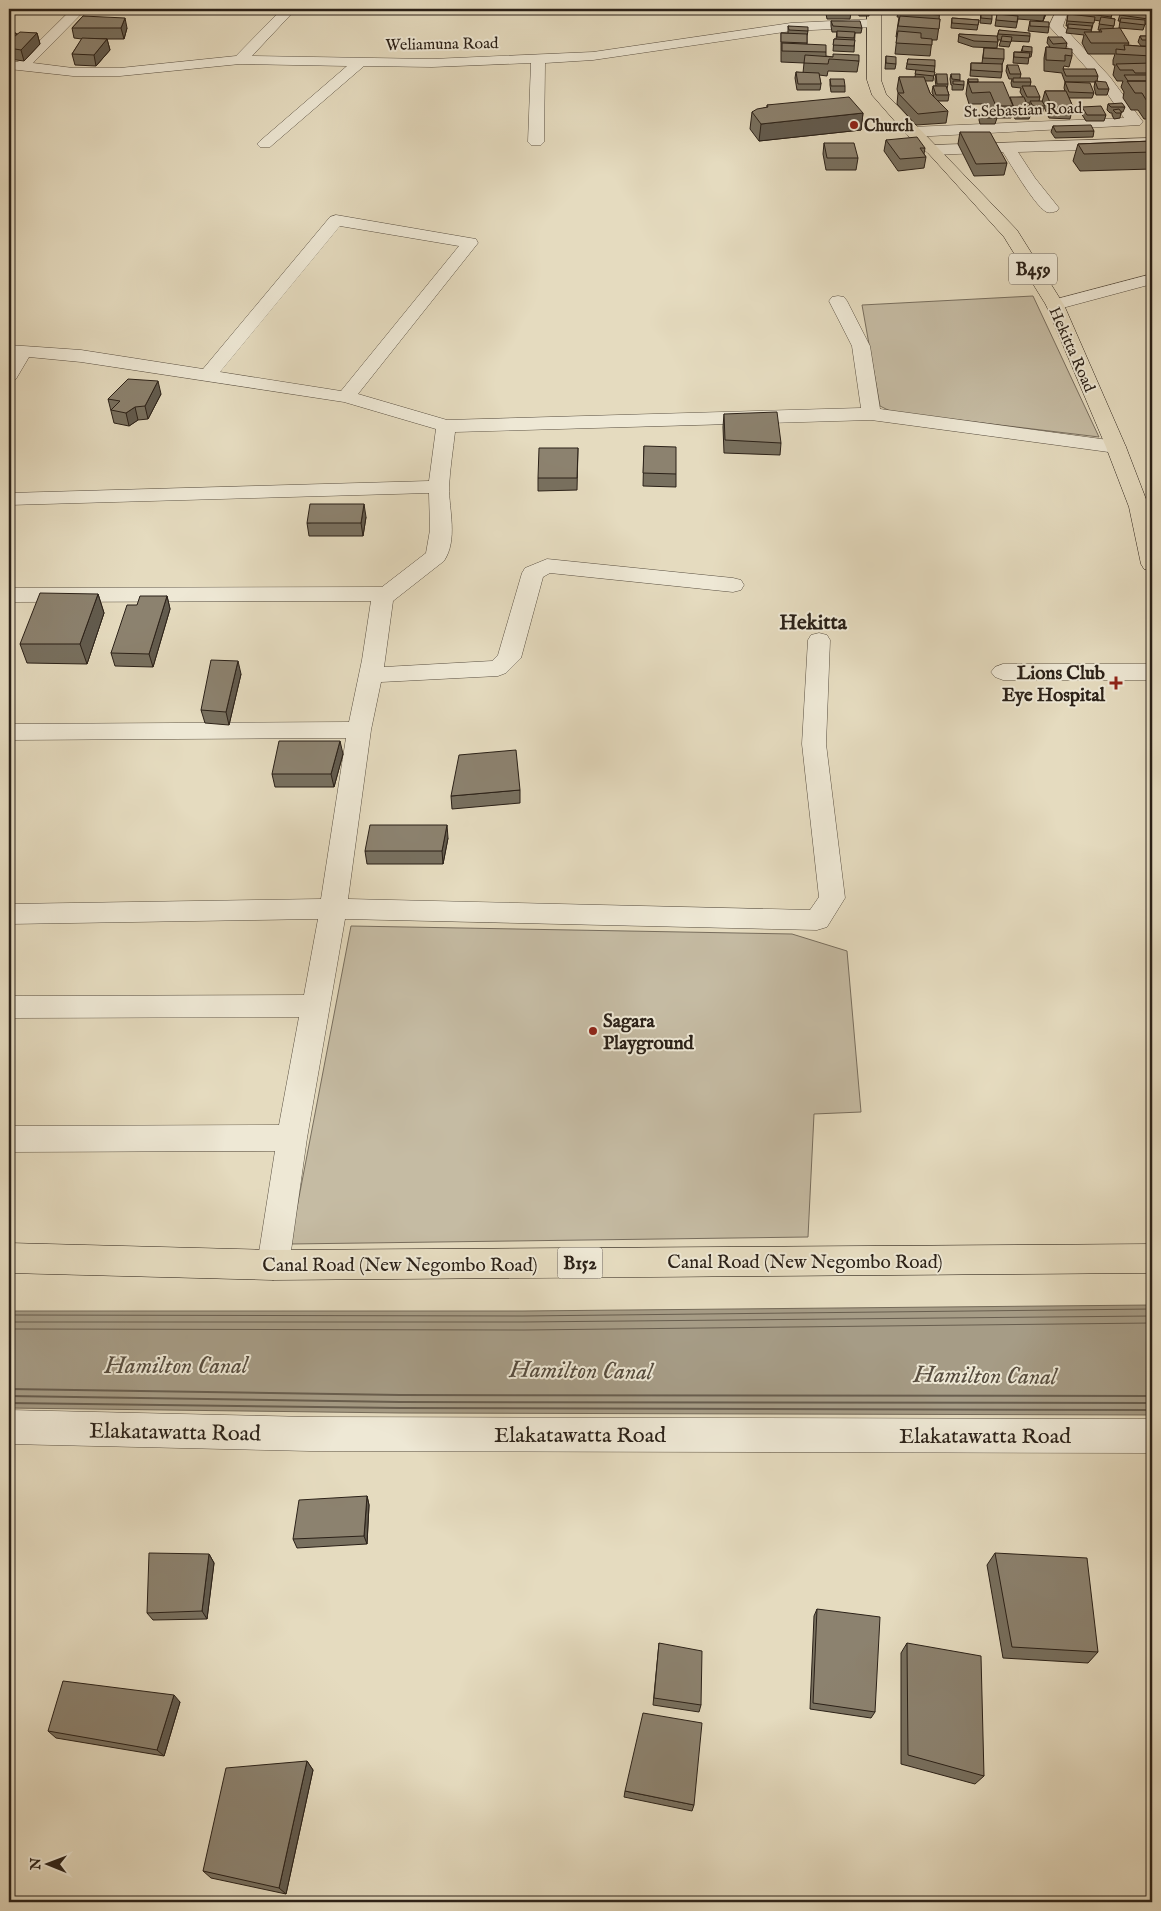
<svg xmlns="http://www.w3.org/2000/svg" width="1161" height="1911" font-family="'IM FELL English',serif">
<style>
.green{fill:#c5bba3;stroke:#786e5e}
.water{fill:#a69c86;stroke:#756b5a}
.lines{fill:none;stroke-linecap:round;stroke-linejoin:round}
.shore-far1{stroke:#685e4f;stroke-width:1}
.shore{stroke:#685e4f;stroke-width:2}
.minor-casing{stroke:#5a5042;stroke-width:1}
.major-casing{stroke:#2b2118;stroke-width:1}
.minor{fill:#eee8d5;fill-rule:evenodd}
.major{fill:#e5dbbf;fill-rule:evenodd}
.wall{fill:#78705f;stroke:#2b2118;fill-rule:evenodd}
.shaded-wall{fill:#625b4e;stroke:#2b2118}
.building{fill:#8c826f;stroke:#2b2118}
.poi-dot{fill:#8f2418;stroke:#eee8d5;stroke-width:2}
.labels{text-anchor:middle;stroke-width:4;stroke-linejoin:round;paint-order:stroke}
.far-street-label{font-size:16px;fill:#2b2118;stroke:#eee8d5}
.far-poi-label{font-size:16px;font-weight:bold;fill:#2b2118;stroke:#eee8d5;text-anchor:start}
.shield{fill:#eee8d5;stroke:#665d51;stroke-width:1}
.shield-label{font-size:18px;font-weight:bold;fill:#2b2118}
.poi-label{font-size:19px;font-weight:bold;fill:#2b2118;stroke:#eee8d5;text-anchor:end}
.street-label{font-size:19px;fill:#2b2118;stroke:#eee8d5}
.quarter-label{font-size:21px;font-weight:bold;fill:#2b2118;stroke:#eee8d5}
.near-street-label{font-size:22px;fill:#2b2118;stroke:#eee8d5}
.near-water-label{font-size:24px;font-style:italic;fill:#564c3e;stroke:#eee8d5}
</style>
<rect width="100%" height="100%" fill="#e5dbbf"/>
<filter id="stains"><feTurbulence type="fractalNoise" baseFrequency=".004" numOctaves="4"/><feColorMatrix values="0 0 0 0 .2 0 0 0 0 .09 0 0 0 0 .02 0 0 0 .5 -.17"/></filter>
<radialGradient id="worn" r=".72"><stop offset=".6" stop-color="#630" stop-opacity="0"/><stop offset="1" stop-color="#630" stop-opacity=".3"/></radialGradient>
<path class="green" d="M1033,296l66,141 -207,-25 -12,-6 -18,-101z
M351,926l441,8 55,17 14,161 -47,2 -6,123 -518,7z"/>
<path class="water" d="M1152,1305v110l-752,-2 -391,-5v-97h514z"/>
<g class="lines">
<path class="shore-far1" d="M9,1315l514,1 629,-7
M9,1322h514l629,-6
M9,1329l515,1 628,-7"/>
<path class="shore" d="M9,1389l391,6 752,1
M9,1396l391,6 752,1
M9,1403l391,5 752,2"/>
<defs>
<path id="minor" d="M72,9h14l-53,54 40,5h47l116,-12 46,-47h14l-44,47 180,3 161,-7 198,-29 83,-4 7,4 -7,4 -83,4 -198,29 -48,3 -1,79 -3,3h-10l-3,-3 3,-79 -99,4 -68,-1 -94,81h-10l-3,-3 3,-3 87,-75 -107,-2 -120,12h-47l-64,-7v-8l9,1z
M1057,9h12l-6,17 47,51 33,45 -3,3 -228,12 -5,-2 -3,-3 3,-3 5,-2 212,-9 -24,-35 -51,-57z
M1152,138v10l-134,4 17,26 24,30 -2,3c-4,1 -8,3 -12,0 -11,-7 -34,-46 -42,-59l-70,3 -5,-2 -3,-3 3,-3 5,-2z
M336,215l134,23 6,1 2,4 -120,151 89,26 414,-12 -9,-62 -23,-45 3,-4 6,-1 6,1 3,4 23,45 10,63 236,32 7,2 3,4 -3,4 -7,2 -245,-33 -416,12c-2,18 -5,36 -6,55 0,23 9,53 -5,74l-51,40 -9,66 108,-6 6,-6 24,-82 3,-5 22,-9 186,19 8,2 3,5 -3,5 -8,2 -183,-19 -7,4 -22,81 -15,15 -8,3 -117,6 -10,48 -23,169 462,11 9,-13 -17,-153 6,-104 3,-5 8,-2 8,2 3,5 -4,104 19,154 -18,29 -10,3 -472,-11 -38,219 -18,127 -5,10 -11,5 -11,-5 -5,-10 18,-114 -266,1v-26l270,-1 20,-108 -290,1v-22l295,-1 14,-76 -309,5v-20l312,-5 25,-161 -337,2v-16l340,-2 13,-62 9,-59 -362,1v-14l373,-1 44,-34 4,-23 -1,-37 -420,12v-12l420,-12 7,-52 -92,-27 -263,-40 -52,-5 -13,22 -7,2v-21l2,-4 -2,-1v-10l72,5 122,19 127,-152zM340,226l119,20 -118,145 -121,-19z
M1152,274v10l-97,26 -6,-1 -3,-4 3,-4z
M1003,664h149v16h-149l-8,-3 -4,-5 4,-5z
M9,1410l301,7 842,2v34l-842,-2 -301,-7z"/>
<path id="major" d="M867,9h14v71l5,14 131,136 47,75 62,142 23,60 3,12v52l-8,-2 -3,-5 -12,-57 -23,-60 -60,-142 -42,-68 -76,-84 -21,-18 -35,-40 -5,-15z
M9,1243l264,7 879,-6v29l-879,7 -264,-7z"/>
</defs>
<use href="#minor" class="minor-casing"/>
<use href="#major" class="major-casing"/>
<use href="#minor" class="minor"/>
<use href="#major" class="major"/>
</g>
<path class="wall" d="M44,9h21l-3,3 -18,-1z
M789,9h25v5h-24z
M826,9l25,4 -1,6h-23l-1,-5z
M851,9h18v7h-10l-1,-5h-6z
M899,9h52l-1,2 -10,-1 -1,9h1l-3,21h-5l-2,16 -35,-2 2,-17h-1l3,-20h-2z
M956,9h13l-1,3 -12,-1z
M999,9h49l-5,12 -25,-2 -2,9 -21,-2 2,-12 2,1 1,-5z
M1076,9h39l-2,2 -2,7 4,1 -2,9 16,15 -1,2 18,2v-1h-5l-3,-4 2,-6h12v83h-8l-6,-9h-7l-8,-12 1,-6 -3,-5 2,-6h-6l-4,-6 2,-10h-2v-5l2,-6h-27l-6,-11 2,-8 -18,-2 2,-7h-2l2,-12 6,1zM1094,20l6,1 -2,9h2l-1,2h-8z
M1121,11l28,3 -3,10h-1l-2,6 -24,-2 1,-7h-2z
M981,12l11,7 -1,5 -11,-1z
M83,16l44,12 -3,11h-36h19l3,11 -14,16 -21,-1 -3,-11 10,-15 -8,-1 -2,-10z
M952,18l27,2 -2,10 -26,-2z
M831,21l31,7 -1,5h-6l-1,19 -21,-1 1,-12h2l1,-7h-5l-1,-6z
M1030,21l19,6 -1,6 -20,-2z
M788,26l20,5 -1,5v8l19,8v4l33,5 -2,11 -29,-1 -1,5 -8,-1 2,9 -1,6h-23l-2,-12 1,-6 7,1 1,-10 -23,-1v-29h7z
M999,30l31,6 -1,6 -18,-1 -2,6 -10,-1 2,-6h-3l-1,8 -24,-1 -15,-5 1,-8 38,3z
M9,32l8,2 20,-1 3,11 -16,17 -15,-2z
M1048,37l19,6 -1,5 6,8 -3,11 -5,-1 -1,3 35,7 -1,5 12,8 -2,6h-11l-2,-8 1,-5h-30l-3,-8v-1l-18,-2v-13l2,-11h4l-3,-4z
M1023,46l9,6 -1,5h-2l-1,7 -15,-1 1,-11h7z
M984,48l20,11 -2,6v7l-1,6 -31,-2 1,-13h11z
M886,56l10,8 -1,5h-10z
M908,59l27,7 -2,15h-8l5,12 4,4 -2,-5 1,-6h3l-1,-7 1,-5 12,10 -1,5 2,6 -1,6h-10l10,10 -2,12 -30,2 -19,-21 1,-11 -1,-4 2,-12h16l1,-7 -10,-1z
M1007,65l14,9 -1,4 11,4 -1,4 10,11 -1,4 3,1 3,-11h20l-1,-3 1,-6 29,11 -2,5h-23l4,9 -3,12 -21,-1 -5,-11 -1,5h-11l-3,-5 1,-4h-3l4,11 -2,5h-14l-3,-7 -1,6h-14l-2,6h-15l-1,-4 1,-6h12l-4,-10h-19l-3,-10 2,-15 10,3 31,16 14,-1 -3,-5 1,-4 -9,-1 -1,-4 1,-4h-3l-3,-8z
M951,74l9,6v1l4,4 -1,5h-11v-5h-1l-1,-6z
M830,79l15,7v6h-14l-1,-7z
M1108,104l17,3 -2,5h-2l-1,6 -6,1 -2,-4v-2h-2l-3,-3z
M767,105l96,8 -2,17 -102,11 -9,-12 2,-17 15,-5z
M1082,107l24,8 -2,6h-18l-5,-8z
M1053,126l41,5 -1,6 -38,1 -4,-6z
M960,132l47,31 -3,12 -30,1 -16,-32z
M886,140l39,8 -1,6 2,3 -2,11 -26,3 -14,-20z
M1152,141v28l-72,2 -7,-10 5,-17z
M824,143l34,15 -2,12h-30l-3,-16z
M161,394l-13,25 -10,1 -9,6 -15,-3 -6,-24z
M724,414l57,29 -1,12 -56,-2 -1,-26z
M644,446l32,28v13l-33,-1z
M578,448l-1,42 -39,1v-13z
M366,517l-3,19h-54l-2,-13z
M98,594l6,19 -17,51 -60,-1 -7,-19z
M167,596l3,13 -17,58 -38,-1 -4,-13 26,-48z
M241,674l-12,51 -24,-2 -4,-13z
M343,754l-9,33h-59l-3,-13z
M520,790v13l-68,6 -1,-13z
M448,838l-5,26h-76l-2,-13z
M367,1496l2,9 -2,39 -70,4 -4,-9z
M995,1553l103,99 -10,11 -85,-5 -16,-93z
M209,1554l5,9 -7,56 -54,1 -6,-7z
M817,1609l58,103 -4,6 -61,-9 4,-93z
M659,1643l42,62 -2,7 -46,-7z
M907,1643l77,133 -9,8 -74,-20v-111z
M180,1702l-16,54 -108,-18 -8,-7z
M307,1761l6,9 -27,124 -75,-16 -8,-7z
M625,1791l69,14 -2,6 -68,-14z"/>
<path class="shaded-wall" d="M1046,9h2l-5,12z
M125,18l2,10 -3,11 -3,-11z
M16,33l3,11 -10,4v-10z
M37,33l3,11 -16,17 -3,-11z
M107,39l3,11 -14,16 -2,-11z
M863,113l-2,17 -102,11 2,-17z
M158,381l3,13 -13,25 -3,-13z
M135,407l3,13 -9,6 -3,-13z
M364,504l2,13 -3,19 -2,-13z
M98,594l6,19 -17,51 -7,-20z
M167,596l3,13 -17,58 -4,-13z
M238,661l3,13 -12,51 -3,-13z
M340,741l3,13 -9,33 -3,-13z
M9,816l4,9 -4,12z
M447,825l1,13 -5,26 -1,-13z
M367,1496l2,9 -2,39 -3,-8z
M209,1554l5,9 -7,56 -5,-8z
M174,1695l6,7 -16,54 -7,-6z
M307,1761l6,9 -27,124 -7,-6z"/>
<path class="building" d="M826,9h24l1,4h-23z
M859,9h10v1h-9z
M903,9h37l-1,6 -37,-3z
M1027,9h19v2z
M1076,9h19l18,2 -2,6 -36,-5z
M1121,11l28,3 -1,5 -28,-4z
M981,12l11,1v6l-11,-1z
M997,14l21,2 -1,6 -21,-2z
M1068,14l27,3 -1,6 -27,-2z
M83,16l42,2 -4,10h-49z
M900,16l40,3 -1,10 -41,-3z
M1101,17l14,2 -1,7 -15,-2z
M952,18l27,2 -1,5 -26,-2z
M1121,18l24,2v5l-25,-3z
M831,21h29l2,7 -29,-2z
M1030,21l19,1v5l-19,-1z
M1068,24l24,2 -1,4 -23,-2z
M788,26l20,1v4l-19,-1z
M1120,28l9,15h-38l-7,-11h18l-2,-3z
M999,30l31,3v3l-32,-2z
M837,31l18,1 -1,6 -17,-1z
M898,31l23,2v5l11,1v6l-36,-2z
M9,32l7,1 -7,5z
M20,32l17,1 -16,17 -12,-2v-7z
M781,33l26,1v9l-26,-1z
M959,34l38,2 1,6 -24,-1 -15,-5z
M1002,36l10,1 -1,5 -10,-1z
M1140,36h12v4h-10z
M1048,37h14l5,6 -14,1z
M82,38l25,1 -13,16 -22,-1z
M834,39l21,1 -1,6 -21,-1z
M782,43l44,2v7l-44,-1z
M1147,44l5,1v2h-4z
M1124,45l28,2v9l-36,-2v-5l9,1z
M1023,46l9,1v5l-10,-1z
M1046,47l26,2v7l-7,-1v6l-19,-1z
M984,48l20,1v10l-21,-1z
M1014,52l16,1 -1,5 -15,-1z
M833,54l26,1v6l-30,-2 -1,5 -24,-1 1,-8 28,2z
M886,56l10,1v7l-10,-1z
M908,59l27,1v6l-28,-2z
M971,63l31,1v8l-31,-2z
M1152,63v10h-17l-2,-3h-13l-4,-6z
M1007,65h11l3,9h-11z
M1063,69h32l3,7h-32z
M916,70l19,2 -1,4 -19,-2z
M796,72l23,1 2,11h-23z
M936,74h11l1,10h-11z
M951,74h9v6l-8,-1z
M1124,75h28v6h-24z
M899,77h25l6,16 18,18 -30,3 -20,-21h6z
M1013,78h17l1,4h-18z
M830,79h14l1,7h-14z
M968,79h10v3h-9z
M953,81h11v4l-11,-1z
M1095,81l11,1 3,7h-11z
M1127,81h25v22h-4l-6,-10h-7z
M968,82h35l10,24h-17l-6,-14 -18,1z
M1065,82l25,1 4,10 -25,-1z
M933,86h13l3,9h-13z
M1022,86h13l5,11h-13z
M1045,91h21l7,16h-21z
M849,97l14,16 -102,11 -9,-12 5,-3 11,-2 -1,-2z
M1010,97h14l7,17 -15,-1z
M1030,101h12l3,5h-12z
M1122,103l3,4h-14l-3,-3z
M1101,106l5,9h-19l-5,-8z
M1119,109l3,4h-6l-3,-3z
M980,114h15l2,4h-15z
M1091,125l3,6 -38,1 -3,-6z
M960,132h30l17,31 -31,1z
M917,137l8,11h-5l6,9 -26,2 -14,-19z
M1152,141v11l-68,2 -6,-10z
M824,143h30l4,15h-31z
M128,379l30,2 -13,25 -10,1 -9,6 -15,-3 9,-9 -12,-2z
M777,412l4,31 -56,-3 -1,-26z
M644,446l32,1v27l-33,-1z
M539,448h39l-1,30h-39z
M310,504h54l-3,19h-54z
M40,593l58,1 -18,50h-60z
M140,596h27l-18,58 -38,-1 16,-48h10z
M211,660l27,1 -12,51 -25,-2z
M279,741h61l-9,33h-59z
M516,750l4,40 -69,6 8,-41z
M370,825h77l-5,26h-77z
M367,1496l-3,40 -71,3 6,-39z
M149,1553l60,1 -7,57 -55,2z
M995,1553l92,5 11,94 -86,-5z
M817,1609l63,8 -5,95 -62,-9z
M659,1643l43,8 -1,54 -47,-7z
M907,1643l74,13 3,120 -76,-21z
M63,1681l111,14 -17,55 -109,-19z
M643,1713l59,10 -8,82 -69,-14z
M307,1761l-28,127 -76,-17 23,-103z"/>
<g class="poi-dot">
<circle cx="854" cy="125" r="5"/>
<path d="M1113.5 675.5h5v5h5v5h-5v5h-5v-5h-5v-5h5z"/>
<circle cx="593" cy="1031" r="5"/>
</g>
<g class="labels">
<g class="far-street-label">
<text transform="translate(442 43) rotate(-1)" y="6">Weliamuna Road</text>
<text transform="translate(1023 109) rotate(-2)" y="6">St.Sebastian Road</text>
<text transform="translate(1073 349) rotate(66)" y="6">Hekitta Road</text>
</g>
<g class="far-poi-label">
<text x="864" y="131">Church</text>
</g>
<g class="shield">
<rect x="1009" y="253.5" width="48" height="31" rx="4"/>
<rect x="557.5" y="1247.5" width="45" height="31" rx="4"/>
</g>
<g class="shield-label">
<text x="1033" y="275">B459</text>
<text x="580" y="1269">B152</text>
</g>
<g class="poi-label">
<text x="1105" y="679">Lions Club<tspan x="1105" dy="22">Eye Hospital</tspan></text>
<text x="603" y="1027" text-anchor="start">Sagara<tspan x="603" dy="22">Playground</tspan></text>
</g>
<g class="street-label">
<text x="805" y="1268">Canal Road (New Negombo Road)</text>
<text x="400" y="1271">Canal Road (New Negombo Road)</text>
</g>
<g class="quarter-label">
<text x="813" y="629">Hekitta</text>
</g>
<g class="near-street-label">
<text transform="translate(175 1431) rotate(1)" y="8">Elakatawatta Road</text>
<text x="580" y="1442">Elakatawatta Road</text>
<text x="985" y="1443">Elakatawatta Road</text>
</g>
<g class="near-water-label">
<text x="176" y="1373">Hamilton Canal</text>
<text transform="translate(581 1370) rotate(1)" y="8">Hamilton Canal</text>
<text transform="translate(985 1375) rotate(1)" y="8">Hamilton Canal</text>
</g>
</g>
<rect width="1161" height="1911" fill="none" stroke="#e5dbbf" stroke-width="30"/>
<rect x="10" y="10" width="1141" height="1891" fill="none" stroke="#2b2118" stroke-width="2.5"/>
<rect x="15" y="15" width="1131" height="1881" fill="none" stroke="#2b2118"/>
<g transform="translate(48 1864) rotate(271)" stroke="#eee8d5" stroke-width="4" paint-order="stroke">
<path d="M0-4L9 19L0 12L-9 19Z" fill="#2b2118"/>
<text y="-8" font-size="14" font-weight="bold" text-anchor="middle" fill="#2b2118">N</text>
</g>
<rect width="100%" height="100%" filter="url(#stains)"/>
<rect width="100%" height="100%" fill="url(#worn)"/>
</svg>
